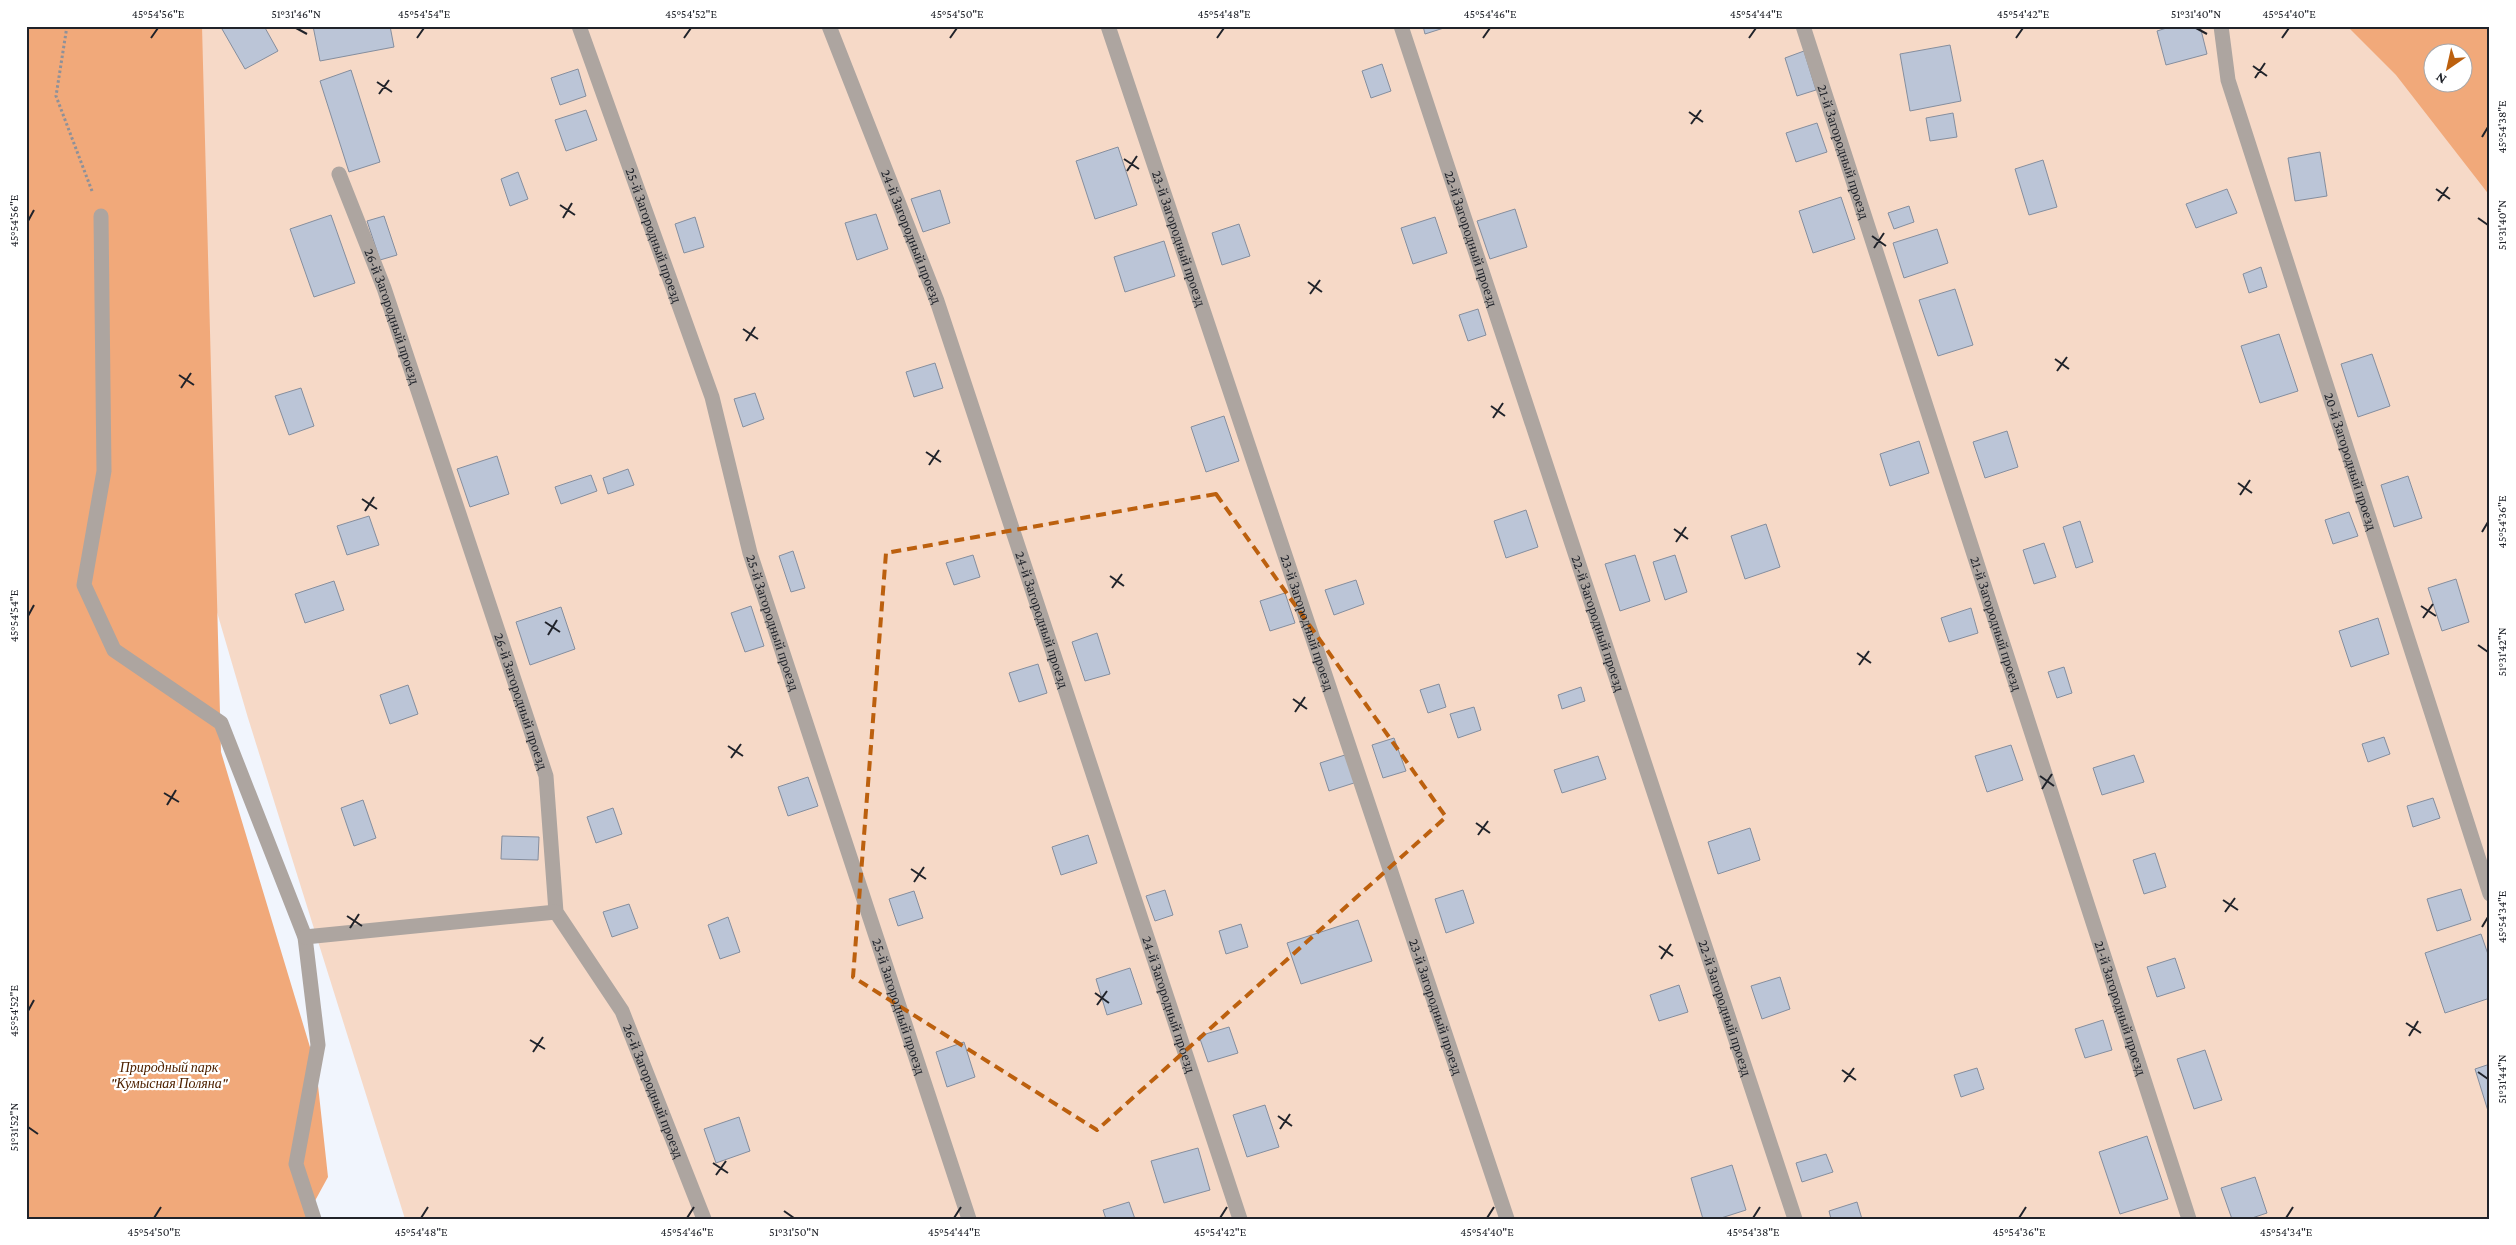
<svg xmlns="http://www.w3.org/2000/svg" width="2516" height="1245" font-family="'Crimson Pro',serif">
<style>
.green{fill:#f6d9c7;fill-rule:evenodd}
.forest{fill:#f1a97a;fill-rule:evenodd}
.building{fill:#bbc5d7;stroke:#858e9e}
.lines{fill:none;stroke-linecap:round;stroke-linejoin:round}
.path{stroke:#8e9199;stroke-width:3;stroke-dasharray:2.5 2.5;stroke-linecap:butt}
.lane{stroke:#ada5a0;stroke-width:15}
.marked{fill:none;stroke:#bc600e;stroke-width:4;stroke-dasharray:10 6;stroke-linejoin:round}
.ticks{fill:none;stroke:#20232a;stroke-width:2}
.labels{text-anchor:middle;stroke-width:4.5;stroke-linejoin:round;paint-order:stroke}
.street-label{font-size:14px;fill:#20232a;stroke:#fff}
.park-label{font-size:14px;font-style:italic;fill:#4e2100;stroke:#fff}
.neatline{fill:none;stroke:#20232a;stroke-width:2}
.ticks-label{font-size:12px;text-anchor:middle;fill:#20232a}
</style>
<rect width="100%" height="100%" fill="#f1f5fd"/>
<path class="green" d="M134,26h2356v1193h-2085l-157,-501 -147,-502zM2434,52h30v30h-30z"/>
<path class="forest" d="M26,26h176l19,726 95,315 12,110 -23,42h-279z
M2347,26h143v170l-94,-121zM2434,52h30v30h-30z"/>
<path class="building" d="M228,26h36l14,25 -33,18 -23,-40z
M313,26h77l4,21 -74,14z
M1423,26h27l-25,8z
M2173,26h27l7,28 -41,11 -9,-34z
M1950,45l11,56 -51,10 -10,-57z
M1804,51l12,39 -19,6 -12,-38z
M1382,64l9,27 -20,7 -9,-27z
M578,69l8,27 -26,9 -9,-27z
M351,70l29,92 -31,10 -29,-91z
M586,110l11,30 -31,11 -11,-31z
M1953,113l4,24 -27,4 -4,-23z
M1817,123l10,29 -31,10 -10,-29z
M1118,147l19,58 -42,14 -19,-58z
M2320,152l7,44 -32,5 -7,-43z
M2043,160l14,47 -28,8 -14,-46z
M518,172l10,27 -18,7 -9,-27z
M2227,189l10,24 -41,15 -10,-24z
M940,190l10,33 -27,9 -12,-33z
M1841,197l14,42 -42,14 -14,-42z
M1909,206l5,16 -20,7 -6,-16z
M1515,209l12,38 -37,12 -13,-38z
M876,214l12,35 -31,11 -12,-37z
M331,215l24,68 -41,14 -24,-68z
M384,216l13,39 -17,5 -13,-39z
M695,217l9,30 -20,6 -9,-29z
M1435,217l12,36 -34,11 -12,-36z
M1239,224l11,32 -28,9 -10,-32z
M1937,229l11,34 -44,15 -11,-35z
M1164,241l11,35 -50,16 -11,-35z
M2261,267l6,20 -18,6 -6,-19z
M1955,289l18,56 -35,11 -19,-56z
M1478,309l8,26 -18,6 -9,-26z
M2279,334l19,57 -38,12 -19,-57z
M2372,354l18,52 -32,11 -17,-53z
M935,363l8,25 -29,9 -8,-25z
M301,388l13,38 -25,9 -14,-39z
M755,393l9,26 -21,8 -9,-28z
M1224,416l15,45 -33,11 -15,-45z
M2007,431l11,36 -33,11 -12,-36z
M1919,441l10,32 -39,13 -10,-32z
M497,456l12,38 -39,13 -13,-38z
M628,469l6,16 -26,9 -5,-16z
M591,475l6,16 -36,13 -6,-17z
M2408,476l14,42 -28,9 -13,-42z
M1526,510l12,37 -32,11 -12,-37z
M2349,512l9,24 -25,8 -8,-24z
M369,516l10,29 -32,10 -10,-29z
M2080,521l13,41 -17,6 -13,-41z
M1766,524l14,43 -35,12 -14,-43z
M2044,543l12,34 -22,7 -11,-34z
M793,551l12,37 -14,4 -12,-36z
M973,555l7,22 -26,8 -8,-22z
M1635,555l15,46 -30,10 -15,-47z
M1675,555l12,37 -22,8 -12,-38z
M2456,579l13,43 -27,9 -14,-43z
M1356,580l8,24 -30,11 -9,-25z
M334,581l10,29 -39,13 -10,-29z
M1285,593l10,30 -25,8 -10,-30z
M751,606l13,40 -19,6 -14,-39z
M561,607l14,42 -45,16 -14,-43z
M1971,608l7,25 -29,9 -8,-24z
M2378,618l11,36 -38,13 -12,-36z
M1097,633l13,41 -25,7 -13,-39z
M1038,664l9,29 -28,9 -10,-29z
M2064,667l8,26 -15,5 -9,-26z
M1439,684l7,23 -18,6 -8,-23z
M408,685l10,29 -28,10 -10,-29z
M1581,687l4,14 -23,8 -4,-14z
M1474,707l7,23 -23,8 -8,-24z
M2384,737l6,17 -22,8 -6,-18z
M1394,738l12,33 -23,7 -11,-33z
M2011,745l12,35 -36,12 -12,-36z
M1348,754l9,28 -28,9 -9,-28z
M2134,755l10,27 -42,13 -9,-27z
M1598,756l8,23 -44,14 -8,-23z
M808,777l10,29 -30,10 -10,-29z
M2433,798l7,20 -27,9 -6,-21z
M363,800l13,38 -22,8 -13,-38z
M613,808l9,26 -26,9 -9,-26z
M1750,828l10,32 -42,14 -10,-32z
M1088,835l9,28 -36,12 -9,-28z
M502,836l37,1 -1,23 -37,-1z
M2155,853l11,34 -22,7 -11,-34z
M2461,889l10,31 -34,11 -10,-32z
M1165,890l8,25 -18,6 -9,-25z
M1463,890l11,33 -28,10 -11,-34z
M914,891l9,27 -25,8 -9,-27z
M629,904l9,24 -26,9 -9,-25z
M728,917l12,35 -20,7 -12,-34z
M1358,920l14,41 -71,23 -14,-41z
M1241,924l7,23 -22,7 -7,-23z
M2481,934l9,26v38l-45,15 -20,-60z
M2175,958l10,30 -28,9 -10,-30z
M1130,968l12,36 -35,11 -11,-36z
M1780,977l10,32 -28,10 -11,-33z
M1679,985l9,27 -29,9 -9,-26z
M2103,1020l9,30 -27,8 -10,-29z
M1229,1027l9,26 -30,9 -9,-26z
M964,1042l11,35 -28,10 -11,-35z
M2205,1050l17,50 -28,9 -17,-50z
M2490,1064v47h-2l-13,-42z
M1977,1068l7,21 -23,8 -7,-22z
M1265,1105l14,42 -32,10 -14,-42z
M739,1117l11,34 -34,12 -12,-34z
M2147,1136l21,63 -48,15 -21,-62z
M1198,1148l12,42 -46,13 -13,-42z
M1826,1154l7,18 -31,10 -6,-19z
M1732,1165l14,45 -28,9h-15l-12,-41z
M2255,1177l12,36 -18,6h-17l-11,-31z
M1129,1202l6,17h-29l-3,-9z
M1857,1202l5,17h-31l-2,-8z"/>
<g class="lines">
<path class="path" d="M67,26l-11,70 36,95"/>
<g class="lane">
<path id="s1" d="M579,26l133,371 38,156 219,666"/>
<path id="s2" d="M829,26l108,275 303,918"/>
<path id="s3" d="M1108,26l399,1193"/>
<path id="s4" d="M1401,26l394,1193"/>
<path id="s5" d="M1803,26l386,1193"/>
<path id="s6" d="M2221,26l7,54 262,814"/>
<path id="s7" d="M339,174l45,114 162,488 10,136 66,99 82,208"/>
<path d="M101,216l3,255 -20,114 30,65 107,73 84,214 13,108 -22,119 18,55"/>
<path d="M305,937l251,-25"/>
</g>
</g>
<path class="marked" d="M1216,494l230,323 -349,313 -244,-153 33,-424z"/>
<path class="ticks" d="M296,28l11,6M2196,28l11,6M151,38l7,-10M417,38l7,-10M684,38l7,-10M950,38l7,-10M1217,38l7,-10M1483,38l7,-10M1749,38l7,-10M2016,38l7,-10M2282,38l7,-10M2253,66l14,10M2255,78l10,-15M377,82l15,10M379,94l10,-14M1689,112l14,10M1691,124l10,-14M2482,137l6,-10M1124,159l15,10M1127,171l10,-15M2436,189l14,10M2438,201l10,-14M560,205l15,10M563,218l9,-15M2478,218l10,7M28,221l6,-11M1872,236l14,10M1874,248l10,-15M1308,282l14,10M1310,294l10,-14M743,329l15,10M746,341l9,-14M2055,359l14,10M2057,371l10,-14M179,375l15,10M181,388l10,-15M1491,406l14,10M1493,418l10,-15M926,452l15,10M929,465l10,-15M2238,483l14,10M2240,495l10,-15M362,499l15,10M365,511l9,-14M1674,529l14,10M2482,532l6,-10M1676,542l10,-15M1110,576l14,10M1112,588l10,-14M2421,606l15,10M28,616l6,-11M2423,618l10,-14M545,622l15,10M548,635l9,-15M2478,645l10,7M1857,653l14,10M1859,665l10,-14M1293,699l14,10M1295,712l10,-15M728,746l15,10M731,758l10,-14M2040,776l14,10M2042,789l10,-15M164,793l15,9M167,805l9,-15M1476,823l14,10M1478,835l10,-14M911,869l15,10M914,882l10,-15M2223,900l15,10M2225,912l10,-14M347,916l15,10M2482,927l6,-10M350,928l9,-14M1659,946l14,10M1661,959l10,-15M1095,993l14,10M1097,1005l10,-14M28,1011l6,-11M2406,1023l15,10M2409,1036l9,-15M530,1040l15,9M533,1052l10,-15M1842,1070l14,10M2478,1072l10,7M1844,1082l10,-14M1278,1116l14,10M28,1127l10,7M1280,1129l10,-15M713,1163l15,10M716,1175l10,-14M784,1211l10,7M154,1218l7,-11M421,1218l7,-11M687,1218l7,-11M954,1218l7,-11M1220,1218l7,-11M1487,1218l7,-11M1753,1218l7,-11M2019,1218l7,-11M2286,1218l7,-11"/>
<g class="labels">
<g class="street-label">
<text dy="5" stroke="none"><textPath href="#s5" startOffset="132">21-й Загородный проезд</textPath></text>
<text dy="5" stroke="none"><textPath href="#s1" startOffset="222">25-й Загородный проезд</textPath></text>
<text dy="5" stroke="none"><textPath href="#s2" startOffset="226">24-й Загородный проезд</textPath></text>
<text dy="5" stroke="none"><textPath href="#s3" startOffset="224">23-й Загородный проезд</textPath></text>
<text dy="5" stroke="none"><textPath href="#s4" startOffset="224">22-й Загородный проезд</textPath></text>
<text dy="5" stroke="none"><textPath href="#s7" startOffset="152">26-й Загородный проезд</textPath></text>
<text dy="5" stroke="none"><textPath href="#s6" startOffset="455">20-й Загородный проезд</textPath></text>
<text dy="5" stroke="none"><textPath href="#s2" startOffset="631">24-й Загородный проезд</textPath></text>
<text dy="5" stroke="none"><textPath href="#s3" startOffset="629">23-й Загородный проезд</textPath></text>
<text dy="5" stroke="none"><textPath href="#s5" startOffset="628">21-й Загородный проезд</textPath></text>
<text dy="5" stroke="none"><textPath href="#s1" startOffset="628">25-й Загородный проезд</textPath></text>
<text dy="5" stroke="none"><textPath href="#s4" startOffset="629">22-й Загородный проезд</textPath></text>
<text dy="5" stroke="none"><textPath href="#s7" startOffset="558">26-й Загородный проезд</textPath></text>
<text dy="5" stroke="none"><textPath href="#s2" startOffset="1036">24-й Загородный проезд</textPath></text>
<text dy="5" stroke="none"><textPath href="#s3" startOffset="1034">23-й Загородный проезд</textPath></text>
<text dy="5" stroke="none"><textPath href="#s1" startOffset="1032">25-й Загородный проезд</textPath></text>
<text dy="5" stroke="none"><textPath href="#s4" startOffset="1034">22-й Загородный проезд</textPath></text>
<text dy="5" stroke="none"><textPath href="#s5" startOffset="1032">21-й Загородный проезд</textPath></text>
<text dy="5" stroke="none"><textPath href="#s7" startOffset="978">26-й Загородный проезд</textPath></text>
</g>
<g class="park-label">
<text x="169" y="1072">Природный парк<tspan x="169" dy="16">"Кумысная Поляна"</tspan></text>
</g>
</g>
<rect width="2516" height="1245" fill="none" stroke="#ffffff" stroke-width="55"/>
<g transform="translate(2448 68) rotate(214)"><circle r="24" fill="#ffffff" stroke="#a6a7aa"/>
<path d="M0-4L9 19L0 12L-9 19Z" fill="#bc600e"/>
<text y="-8" font-size="14" font-weight="bold" text-anchor="middle" fill="#20232a">N</text>
</g>
<rect x="28" y="28" width="2460" height="1190" class="neatline"/>
<g class="ticks-label">
<text x="158" y="18">45°54'56"E</text>
<text x="296" y="18">51°31'46"N</text>
<text x="424" y="18">45°54'54"E</text>
<text x="691" y="18">45°54'52"E</text>
<text x="957" y="18">45°54'50"E</text>
<text x="1224" y="18">45°54'48"E</text>
<text x="1490" y="18">45°54'46"E</text>
<text x="1756" y="18">45°54'44"E</text>
<text x="2023" y="18">45°54'42"E</text>
<text x="2196" y="18">51°31'40"N</text>
<text x="2289" y="18">45°54'40"E</text>
<text transform="translate(2502 127) rotate(-90)" y="4">45°54'38"E</text>
<text transform="translate(14 221) rotate(-90)" y="4">45°54'56"E</text>
<text transform="translate(2502 225) rotate(-90)" y="4">51°31'40"N</text>
<text transform="translate(2502 522) rotate(-90)" y="4">45°54'36"E</text>
<text transform="translate(14 616) rotate(-90)" y="4">45°54'54"E</text>
<text transform="translate(2502 652) rotate(-90)" y="4">51°31'42"N</text>
<text transform="translate(2502 917) rotate(-90)" y="4">45°54'34"E</text>
<text transform="translate(14 1011) rotate(-90)" y="4">45°54'52"E</text>
<text transform="translate(2502 1079) rotate(-90)" y="4">51°31'44"N</text>
<text transform="translate(14 1127) rotate(-90)" y="4">51°31'52"N</text>
<text x="154" y="1236">45°54'50"E</text>
<text x="421" y="1236">45°54'48"E</text>
<text x="687" y="1236">45°54'46"E</text>
<text x="794" y="1236">51°31'50"N</text>
<text x="954" y="1236">45°54'44"E</text>
<text x="1220" y="1236">45°54'42"E</text>
<text x="1487" y="1236">45°54'40"E</text>
<text x="1753" y="1236">45°54'38"E</text>
<text x="2019" y="1236">45°54'36"E</text>
<text x="2286" y="1236">45°54'34"E</text>
</g>
</svg>
